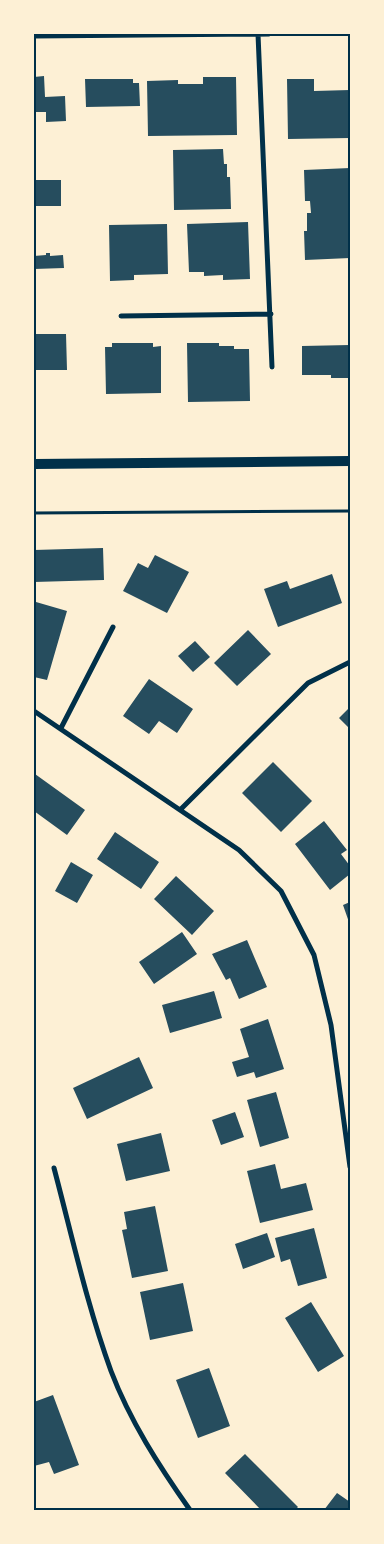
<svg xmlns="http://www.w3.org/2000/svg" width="384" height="1544" font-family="'Fira Sans',sans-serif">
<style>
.building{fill:#264d5e}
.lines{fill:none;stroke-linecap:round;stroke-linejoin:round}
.path{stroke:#003049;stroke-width:3}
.minor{stroke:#003049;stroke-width:5}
.secondary{stroke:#003049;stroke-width:10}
.neatline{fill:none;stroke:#003049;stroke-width:2}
</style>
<rect width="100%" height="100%" fill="#fdf0d5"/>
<path class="building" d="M44,76l1,21 20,-1 1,25 -20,1v-10h-12v-35z
M203,77h33l1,58 -89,1 -1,-55 31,-1v4h25z
M85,79h48v4h6l1,23 -54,1z
M287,79h27v12l36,-1v48l-62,1z
M223,149l1,15h3v13h3l1,32 -57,1 -1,-60z
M350,168v90l-45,2 -1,-29h3v-18h4l-1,-12h-5l-1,-31z
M34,180h27v26h-27z
M248,222l2,57 -27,1v-5l-19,1v-4h-15l-2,-48z
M167,224l1,50 -34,1v5l-24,1 -1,-56z
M46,253h4v3l13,-1 1,13 -30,1v-13l12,-1z
M34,334h32l1,36h-33z
M112,343h41v4l8,-1v47l-55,1 -1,-47h7z
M187,343h32v3h15v3h15l1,52 -62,1z
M350,345v33h-19v-3h-29v-29z
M103,548l1,32 -70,2v-32z
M155,555l34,17 -22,41 -44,-22 15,-28 10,5z
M332,574l10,29 -64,24 -14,-38 23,-8 3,8z
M36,602l31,9 -20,69 -13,-3v-67z
M248,630l23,24 -34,32 -23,-23z
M195,641l15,16 -17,15 -15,-16z
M149,679l44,30 -16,24 -18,-12 -10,13 -26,-18z
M350,707v22l-11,-11z
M273,762l39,39 -31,31 -39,-39z
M35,774l50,36 -18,25 -33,-24z
M324,821l23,29 -6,4 9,12v8l-20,16 -35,-46z
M115,832l44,30 -18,27 -44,-30z
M71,862l22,13 -16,28 -22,-12z
M176,876l38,35 -22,24 -38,-36z
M350,902v23l-7,-20z
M182,932l15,22 -43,30 -15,-22z
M247,940l20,47 -28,12 -9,-21 -4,2 -14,-26z
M214,991l8,27 -52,15 -8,-28z
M268,1019l16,50 -28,9 -2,-6 -17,5 -5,-15 17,-5 -9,-28z
M139,1057l14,31 -66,31 -14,-31z
M276,1092l13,46 -29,9 -13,-47z
M235,1112l9,25 -23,8 -9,-25z
M161,1133l9,38 -44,10 -9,-37z
M275,1164l6,25 25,-6 7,27 -53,13 -13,-52z
M155,1206l13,65 -36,7 -10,-48 5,-1 -3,-17z
M314,1228l13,50 -29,8 -8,-27 -9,3 -6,-24z
M267,1233l8,24 -32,12 -8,-25z
M183,1283l10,48 -43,9 -10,-48z
M311,1302l33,54 -26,16 -33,-54z
M209,1368l21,58 -32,12 -22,-58z
M53,1395l26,70 -25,9 -5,-12 -15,4v-64z
M245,1454l53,53 -3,3h-34l-36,-37z
M337,1493l13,9v8h-26z"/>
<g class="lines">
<path class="path" d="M34,513l316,-2"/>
<path class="minor" d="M258,34l14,333
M34,36l235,-2
M121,316l150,-2
M34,711l205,139 42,41 33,64 17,70 19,142
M61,728l52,-101
M181,809l127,-126 42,-21
M54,1168c18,68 33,137 57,203 19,50 48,95 79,139"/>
<path class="secondary" d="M34,464l316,-3"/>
</g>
<rect width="384" height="1544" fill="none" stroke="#fdf0d5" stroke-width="70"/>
<rect x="35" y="35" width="314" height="1474" class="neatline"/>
</svg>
